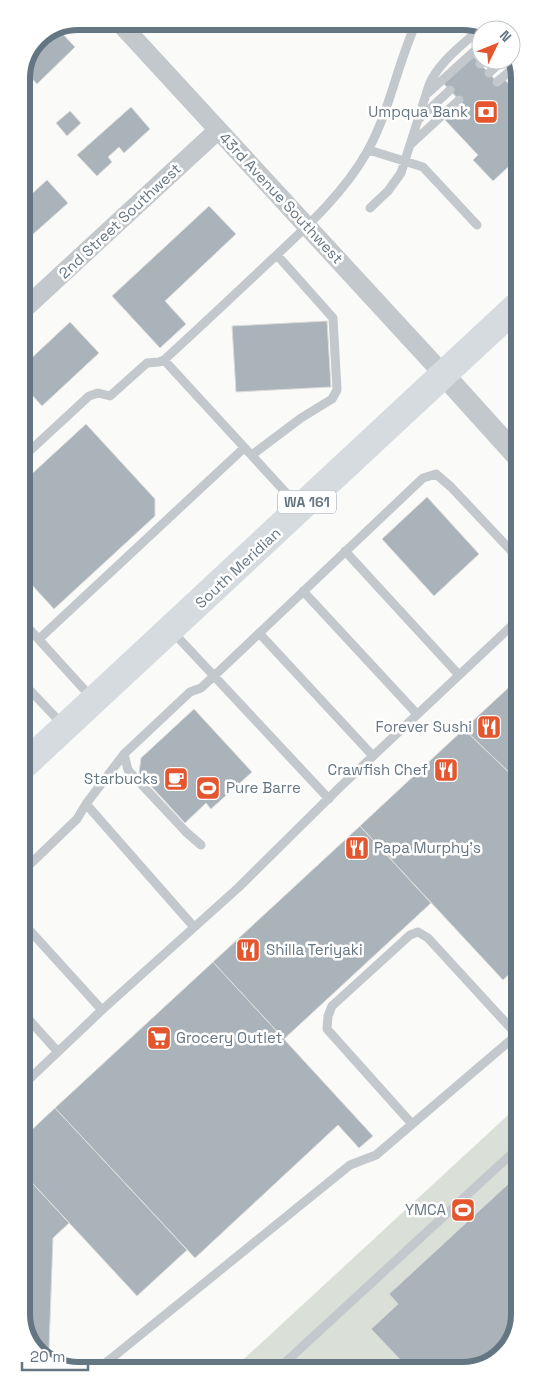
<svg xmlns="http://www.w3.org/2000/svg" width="541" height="1392" font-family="'Space Grotesk',sans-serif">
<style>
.green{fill:#dadfd7}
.building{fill:#aab3b9;stroke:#dcdcda}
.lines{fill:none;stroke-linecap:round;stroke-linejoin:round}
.service{stroke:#c3c8cc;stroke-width:9}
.minor{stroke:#c3c8cc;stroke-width:19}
.tertiary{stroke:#c3c8cc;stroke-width:22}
.primary{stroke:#d6dbdf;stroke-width:28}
.labels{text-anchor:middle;stroke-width:5;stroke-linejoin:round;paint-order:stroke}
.shield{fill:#fff;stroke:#939fa8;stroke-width:1}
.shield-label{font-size:14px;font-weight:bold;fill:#657683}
.poi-label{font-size:15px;fill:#657683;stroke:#fff;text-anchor:end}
.street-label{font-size:15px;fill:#657683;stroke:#fff}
.rim{fill:none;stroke:#657683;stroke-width:6}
</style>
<rect width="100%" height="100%" fill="#fafaf8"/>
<path class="green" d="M519,1105l1,209 -12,34 -30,21 -246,1z"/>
<path class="building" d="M58,29l17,18 -38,37 -13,-14 12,-27 2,3 15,-14z
M472,55l28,30 5,-5 13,14v64l-25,23 -20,-21 5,-5 -33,-35 18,-16 -21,-22z
M131,107l19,22 -26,24 -5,-6 -11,10 4,5 -15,14 -20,-21z
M70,111l11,12 -14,13 -11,-13z
M47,180l21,23 -46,41v-41z
M209,206l27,28 -71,67 21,23 -26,24 -48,-52z
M327,321l4,66 -95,5 -4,-66z
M70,322l29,31 -57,53 -20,-22v-17z
M86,424l69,75v17l-101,93 -22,-24 -10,9v-111z
M427,497l52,57 -45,42 -52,-57z
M519,678v104l-55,-53z
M194,709l58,63 -41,37 -5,-6 -21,20 -46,-50 2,-15z
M464,729l55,53v183l-16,15 -143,-154z
M360,826l71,77 -147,136 -71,-77z
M213,962l160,174 -14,12 -21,-23 -143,133 -140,-150z
M55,1108l132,142 -50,46 -114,-123v-35z
M23,1173l46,50 -16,15 -4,111 -8,8 -18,-28z
M520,1173v141l-12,34 -30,21h-69l-38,-40 27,-25 -9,-10z"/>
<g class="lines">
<path class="service" d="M131,35l15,-14
M480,64l4,-4
M489,73l14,-13
M497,82l21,-18
M428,93l53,-48
M419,119l31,-29
M411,144l48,-44
M369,150l54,17 54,58
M515,190l3,-3
M370,208l18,-17 13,-18 28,-88c10,-24 35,-41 53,-58
M164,360l135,147
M252,455l49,-37 31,-19 5,-9 -4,-72 -56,-63
M22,458l67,-62 9,-3 12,3 37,-33 12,-1 5,-2c35,-32 69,-64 103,-96 36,-34 75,-68 100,-112 23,-41 30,-88 50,-131
M345,551l114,124
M303,591l114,123
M22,621l69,76
M171,630l158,169
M259,633l114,123
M39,639l205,-191
M22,682l42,44
M124,754l4,16 58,62 15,13
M86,804l108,123
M23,871l54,-52 9,-15 38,-50 66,-62 11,-4 13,-12 209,-198 13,-4 15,13 68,72
M23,923l79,87
M23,1013l35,39
M23,1085l79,-75 137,-123 101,-100 179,-168
M412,1124l-85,-95 1,-13 4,-10 78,-71 8,-3 10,6 89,97
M97,1370l253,-205 26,-10 143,-122
M277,1370l242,-223"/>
<path class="minor" d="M118,21l326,354
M22,311l196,-181"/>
<path class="tertiary" d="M444,375l74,82"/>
<path class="primary" d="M22,767l496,-462"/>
</g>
<defs>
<symbol id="bank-square" viewBox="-11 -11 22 22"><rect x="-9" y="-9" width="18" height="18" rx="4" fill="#e4572e" stroke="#fff"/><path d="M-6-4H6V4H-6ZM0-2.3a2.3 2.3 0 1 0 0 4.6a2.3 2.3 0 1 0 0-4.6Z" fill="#fff"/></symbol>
<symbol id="restaurant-square" viewBox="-11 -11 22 22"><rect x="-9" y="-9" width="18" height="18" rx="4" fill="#e4572e" stroke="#fff"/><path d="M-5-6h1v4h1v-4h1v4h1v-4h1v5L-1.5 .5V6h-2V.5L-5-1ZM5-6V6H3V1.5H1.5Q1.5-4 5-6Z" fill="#fff"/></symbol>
<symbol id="cafe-square" viewBox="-11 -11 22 22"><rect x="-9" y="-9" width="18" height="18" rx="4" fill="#e4572e" stroke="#fff"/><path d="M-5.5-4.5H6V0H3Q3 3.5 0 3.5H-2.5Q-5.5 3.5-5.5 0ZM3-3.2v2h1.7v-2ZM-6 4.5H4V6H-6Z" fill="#fff"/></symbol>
<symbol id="stadium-square" viewBox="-11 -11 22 22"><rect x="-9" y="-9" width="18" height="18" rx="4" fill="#e4572e" stroke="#fff"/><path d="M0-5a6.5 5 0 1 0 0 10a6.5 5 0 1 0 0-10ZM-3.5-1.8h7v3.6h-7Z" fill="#fff"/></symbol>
<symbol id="supermarket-square" viewBox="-11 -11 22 22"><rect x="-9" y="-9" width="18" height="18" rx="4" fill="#e4572e" stroke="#fff"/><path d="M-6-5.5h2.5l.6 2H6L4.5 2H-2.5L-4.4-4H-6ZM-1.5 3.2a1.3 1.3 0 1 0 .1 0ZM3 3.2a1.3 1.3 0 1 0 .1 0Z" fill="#fff"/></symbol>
</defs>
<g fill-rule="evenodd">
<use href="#bank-square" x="472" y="98" width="28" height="28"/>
<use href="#restaurant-square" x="475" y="713" width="28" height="28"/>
<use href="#restaurant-square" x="432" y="756" width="28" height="28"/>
<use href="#cafe-square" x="162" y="765" width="28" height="28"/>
<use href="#stadium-square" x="194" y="774" width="28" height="28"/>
<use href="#restaurant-square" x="343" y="834" width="28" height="28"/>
<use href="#restaurant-square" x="234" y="936" width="28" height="28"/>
<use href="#supermarket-square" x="145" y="1024" width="28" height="28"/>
<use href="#stadium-square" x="449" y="1196" width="28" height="28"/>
</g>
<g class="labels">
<rect class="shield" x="278" y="490.5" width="58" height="23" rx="4"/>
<g class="shield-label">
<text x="307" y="507">WA 161</text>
</g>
<g class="poi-label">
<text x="468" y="117">Umpqua Bank</text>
<text x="472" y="732">Forever Sushi</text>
<text x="428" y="775">Crawfish Chef</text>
<text x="158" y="784">Starbucks</text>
<text x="226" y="793" text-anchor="start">Pure Barre</text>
<text x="374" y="853" text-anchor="start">Papa Murphy's</text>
<text x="266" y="955" text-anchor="start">Shilla Teriyaki</text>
<text x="176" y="1043" text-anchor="start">Grocery Outlet</text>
<text x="446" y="1215">YMCA</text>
</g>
<g class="street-label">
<text transform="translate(281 198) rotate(47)" y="5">43rd Avenue Southwest</text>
<text transform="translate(120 221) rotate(-43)" y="5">2nd Street Southwest</text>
<text transform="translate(238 568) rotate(-43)" y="5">South Meridian</text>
</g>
</g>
<path d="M0 0H541V1392H0ZM78 30H463A48 48 0 0 1 511 78V1314A48 48 0 0 1 463 1362H78A48 48 0 0 1 30 1314V78A48 48 0 0 1 78 30Z" fill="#fff" fill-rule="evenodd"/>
<path class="rim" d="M78 30H463A48 48 0 0 1 511 78V1314A48 48 0 0 1 463 1362H78A48 48 0 0 1 30 1314V78A48 48 0 0 1 78 30Z"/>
<g transform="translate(496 45) rotate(47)"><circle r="24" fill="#ffffff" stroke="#c1c8cd"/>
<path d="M0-4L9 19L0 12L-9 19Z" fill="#e4572e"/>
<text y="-8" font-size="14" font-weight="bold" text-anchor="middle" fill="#657683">N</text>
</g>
<path d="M22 1362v8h66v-8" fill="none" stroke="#657683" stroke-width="2.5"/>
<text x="30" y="1362" font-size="15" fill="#657683" stroke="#ffffff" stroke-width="4" paint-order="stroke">20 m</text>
</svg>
